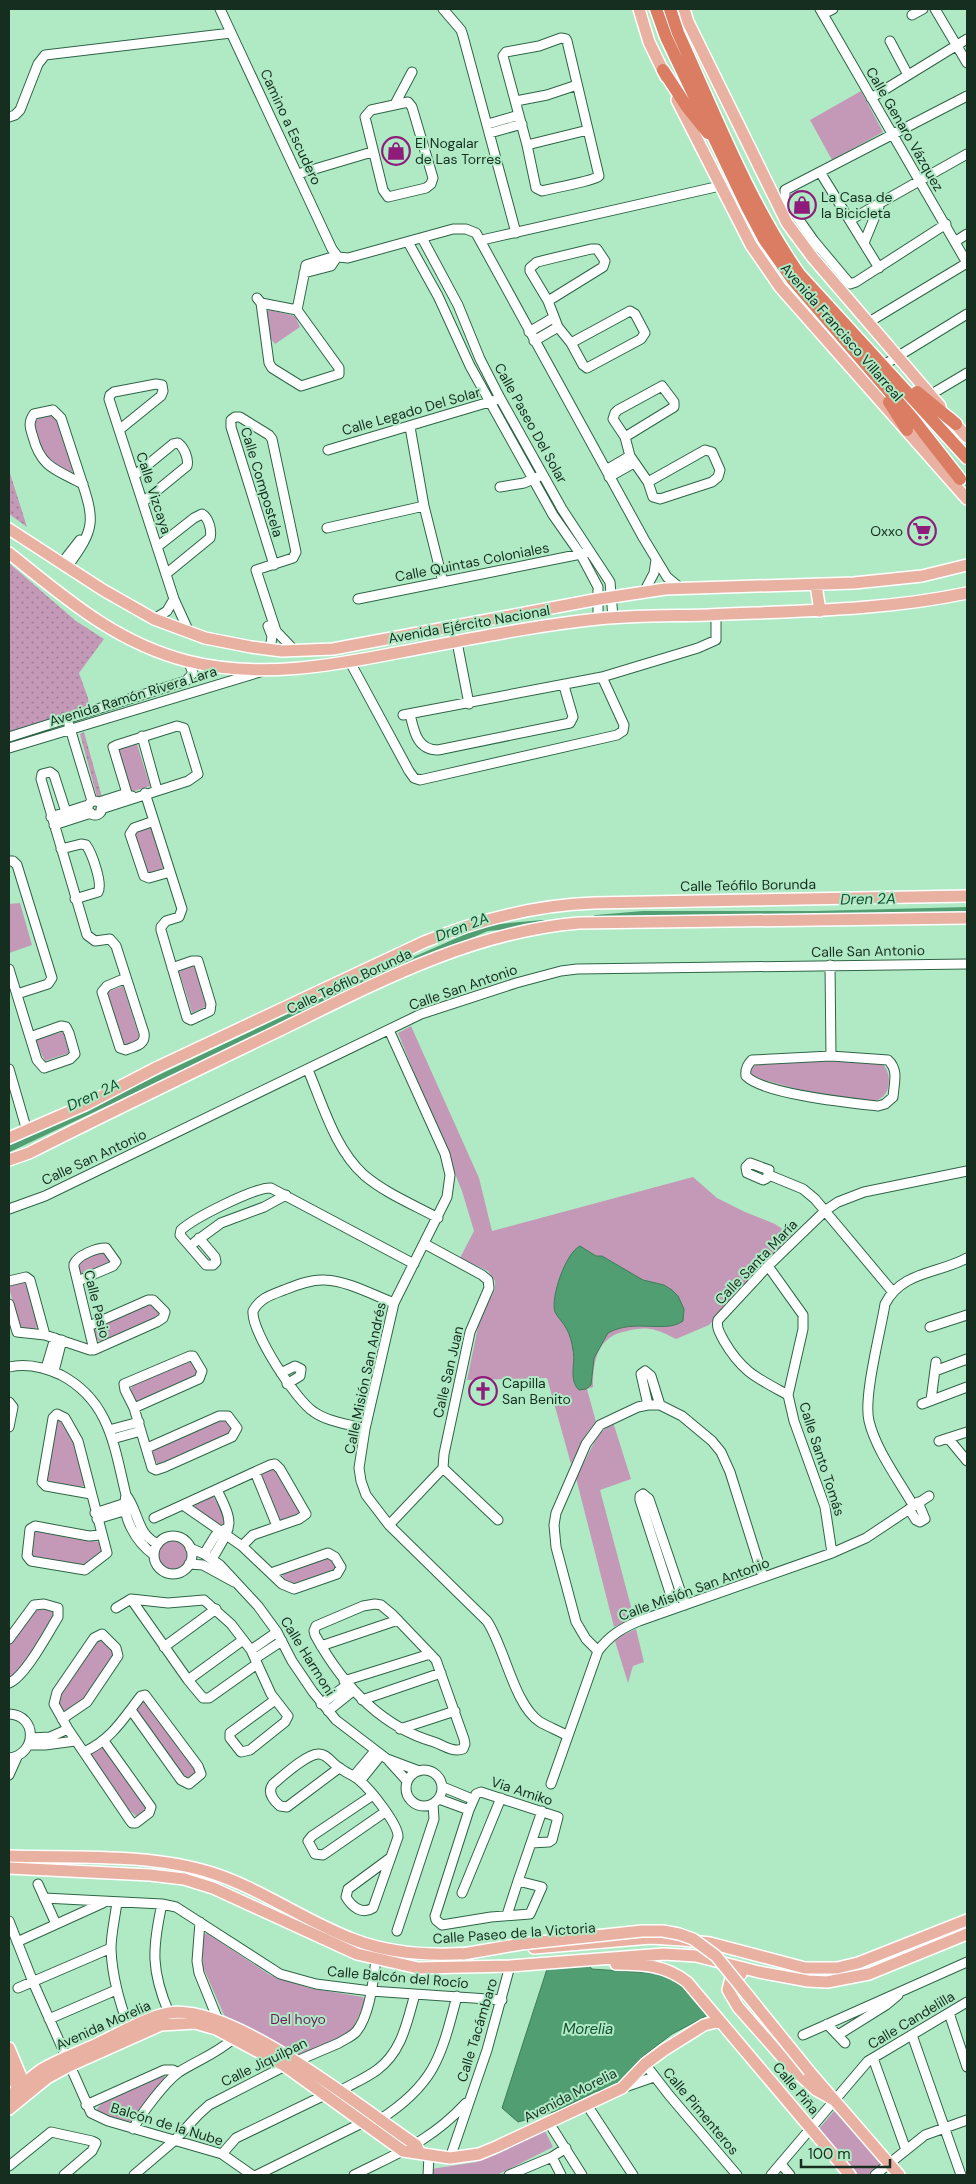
<svg xmlns="http://www.w3.org/2000/svg" width="976" height="2184" font-family="'DM Sans',sans-serif">
<style>
.grass{fill:url(#grass-dots)}
.green{fill:#c499b8}
.water{fill:#519e72;stroke:#3f7c59}
.lines{fill:none;stroke-linecap:round;stroke-linejoin:round}
.canal{stroke:#519e72;stroke-width:6}
.highway-tunnel{stroke:#91c4a4;stroke-width:12;stroke-dasharray:12 6;stroke-linecap:butt}
.minor-casing{stroke:#2e6546;stroke-width:11}
.major-casing{stroke:#fff;stroke-width:14}
.highway-casing{stroke:#fff;stroke-width:15}
.minor{stroke:#fff;stroke-width:9}
.major{stroke:#e9b1a1;stroke-width:11}
.highway{stroke:#db7d62;stroke-width:12}
.major-bridge-casing{stroke:#fff;stroke-width:14;stroke-linecap:butt}
.major-bridge{stroke:#e9b1a1;stroke-width:11}
.labels{text-anchor:middle;stroke-width:4;stroke-linejoin:round;paint-order:stroke}
.street-label{font-size:14px;fill:#162e20;stroke:#b0eac5}
.poi-label{font-size:14px;fill:#162e20;stroke:#b0eac5;text-anchor:start}
.park-label{font-size:14px;fill:#661858;stroke:#b0eac5}
.water-label{font-size:15px;font-style:italic;fill:#124e30;stroke:#b0eac5}
</style>
<defs>
<pattern id="grass-dots" width="8" height="8" patternUnits="userSpaceOnUse" patternTransform="scale(1.25)"><rect width="8" height="8" fill="#c499b8"/><path d="M2 2h.1M6 6h.1" fill="none" stroke="#9e7d95" stroke-width="1.8" stroke-linecap="round"/></pattern>
</defs>
<rect width="100%" height="100%" fill="#b0eac5"/>
<path class="grass" d="M9,470l18,57 -18,-13z
M9,563l67,58 28,18 -25,34 9,25 1,9 -80,25z
M84,732l18,65h-5l-17,-63z"/>
<path class="green" d="M861,91l22,41 -51,28 -22,-40z
M269,310l26,6 5,11 -25,17 -5,-6 -3,-26z
M53,414l3,1 16,49v8c-28,-7 -32,-27 -40,-50l3,-5z
M137,744l13,42 -19,6 -14,-43z
M152,825l13,43 -19,6 -13,-43z
M20,903l12,42 -23,8v-49z
M194,965l13,41 -15,7 -13,-42z
M123,986l16,50 -1,4 -14,6 -4,-4 -13,-50z
M411,1026l68,152 13,53 201,-54 24,21 28,14 30,12 18,12 -84,89 -33,14c-8,-4 -17,-9 -26,-10 -8,-1 -16,0 -23,2 -30,5 -34,30 -34,56l-6,2 9,33 -9,11 -16,31 -24,-86 -80,2 12,-58 16,-33v-8l-7,-10 -28,-13 14,-27 -12,-40 -64,-158z
M62,1032l2,2 5,19 -24,8 -10,-20 4,-3z
M831,1061l51,2c7,8 8,15 6,25 -2,7 -7,11 -13,13 -6,2 -13,-1 -19,-1 -36,-4 -69,-14 -103,-23l-3,-7 3,-4 7,-2z
M104,1251l9,11 -31,14 -5,-9 4,-6z
M26,1280l12,46 -4,4h-14l-11,-43v-2z
M150,1302l12,11 -1,3 -59,26 -7,-3 -2,-10z
M192,1360l6,9 -2,9 -55,23h-5l-6,-11 3,-5 54,-24z
M222,1418l10,8v8l-74,31 -6,-11 1,-4z
M57,1419l5,1 11,20 12,45c-8,6 -30,1 -39,-5z
M613,1422l18,57 -31,11 34,128 -20,9 -38,-149 22,-43z
M273,1468l4,2 24,44 -21,7 -19,-46 2,-3z
M213,1496l14,22 -2,5 -4,2 -26,-16v-5z
M38,1530l61,12 5,8 -19,16 -5,1 -49,-11 -2,-4 5,-21z
M157 1556a16 16 0 1 1 32 0a16 16 0 1 1-32 0Z
M327,1558l6,2 4,9 -3,2 -39,12h-7l-7,-9z
M36,1608l19,3 1,6 -37,54 -10,8v-34z
M636,1629l8,33 -11,4 -5,17 -13,-42 8,-6z
M101,1638c7,6 15,13 10,22 -11,17 -26,49 -48,52l-6,-12 40,-60z
M144,1700l54,74 -8,5 -4,-1 -50,-68 3,-6z
M102,1747l3,2 44,61 -8,6h-5l-9,-8 -37,-52 1,-4z
M207,1933l63,42 39,13 54,9 2,5 -14,30 -53,24 -74,-41 -21,-48v-32z
M163,2076l3,1 1,3 -36,42 -32,-8 -2,-5 4,-5z
M834,2111l27,24 23,28 -16,12h-16l-35,-44z
M545,2131l8,16 -56,28h-66v-6l46,-7z"/>
<path class="water" d="M580,1246l16,10h6l41,24 21,5 8,5 6,6 6,13 -1,12c-18,13 -48,-3 -75,12l-14,25 -3,27 -5,4 -7,1c-11,-11 -3,-27 -6,-40 -1,-7 -3,-16 -7,-22 -3,-6 -8,-10 -11,-16 -5,-14 11,-60 25,-66z
M587,1963l5,6 71,5 18,12 27,29 -36,19 -30,23 -27,29 -20,6 -38,19 -39,11 -16,-14 45,-139z"/>
<g class="lines">
<path class="canal" d="M596,918l47,-4h172l152,-4
M9,1149l330,-156 148,-65 56,-5"/>
<path class="highway-tunnel" d="M960,479l7,9"/>
<defs>
<path id="minor" d="M220,9l112,240 6,8
M443,9l18,21 2,6 53,197
M820,9l147,254 -98,59
M935,9l32,54
M823,14l10,-5
M912,15l11,-6
M561,38l5,1 1,2 32,135c-5,5 -46,12 -57,15l-6,-3 -9,-43 -24,-89 3,-4 33,-6z
M890,41l18,34
M871,98l96,-59
M516,101l31,-6 30,-10
M408,102l4,5 21,71 -2,6 -5,4 -38,9 -5,-7 -18,-73 6,-7z
M395,104l17,-32
M9,117l6,-2 5,-5 18,-46 7,-9 186,-22
M488,124l31,-9
M490,133l32,-9
M527,145l61,-15
M820,172l59,96
M298,174l74,-22
M850,220l117,-66
M946,224l-90,58 -6,2 -36,-43 -29,-41v-10l182,-94
M422,238l36,67 22,54 20,39 62,111 48,73 3,35
M482,240l238,-54
M956,241l11,-7
M408,242l30,54 32,70 83,149 28,40 17,32v32
M864,243l16,-39
M338,257l10,1 105,-29h13l10,4 168,306 23,38 13,11
M304,273l27,-7 6,-9
M257,298l4,5 8,60 3,5 29,18 38,-12v-6l-42,-58 -36,-7
M548,301l55,-34 2,-6 -8,-12h-6l-54,13 -7,6v3l18,30 10,26 13,16 12,22 4,3 54,-29 4,-6 -10,-19 -5,-3 -59,32
M297,310l9,-45 23,-7 5,3
M529,332l24,-14
M534,341l24,-14
M887,363l80,-49
M930,395l37,-22
M410,427l14,79 19,76
M119,430l42,-34 2,-5 -1,-6 -6,-1 -42,8 -4,3 -1,4 65,200 15,33
M625,437l49,-30v-5l-12,-16 -44,24 -3,3 -2,6 12,18 5,19 18,26 5,15 7,2 52,-17 6,-5 2,-7 -8,-18 -7,-2 -57,32
M328,450l168,-50
M606,470l24,-14
M134,476l39,-32 5,-1c6,4 11,16 9,23l-44,36
M609,477l25,-14
M500,487l24,-4 14,-6
M327,528l97,-22
M157,547l37,-29 8,-4c7,4 10,17 8,24l-44,36
M62,563l18,-23
M67,567c29,-39 28,-46 13,-91l-19,-58 -8,-8 -19,4c-6,8 -4,14 -1,23 8,31 24,33 50,47
M256,570l37,-12 3,-6 -24,-113 -3,-4 -29,-18h-5l-4,3v7l43,138
M256,570l20,61 19,20
M644,592l10,-19 2,-13
M358,599l228,-46
M154,619l13,-8 7,-12
M268,626l4,10 -2,14
M457,642l12,62
M350,662l59,109 5,7 6,2 197,-45 6,-4 1,-6 -22,-48
M410,714c4,17 7,36 28,36l132,-27 3,-6 -9,-31
M403,715l199,-38 96,-29 18,-8v-26
M69,725l23,76
M142,736l15,54
M9,737l177,-56 7,-8 -5,-12
M9,748l251,-76
M145,793l37,116 -3,8 -13,4 -5,6v3l26,88 4,2 19,-9 1,-7 -13,-43h-6l-20,7
M88 808a7 7 0 1 1 14 0a7 7 0 1 1-14 0Z
M99,802l22,-7 11,1
M101,809l87,-28 10,-7 -14,-46 -7,-2 -60,19 -4,2 16,53
M66,812l-12,-37 -4,-3 -8,2 -1,5 46,156 8,6 15,-2 6,7 28,87c2,12 -9,13 -18,17l-6,-2 -18,-56 5,-6 19,-8
M51,817l37,-12
M154,821l-20,7 -4,6 14,42 5,2 21,-6
M54,825l37,-12
M61,849l20,-5 5,1c6,8 17,39 12,47l-23,7
M9,861h4l4,4 35,113 -4,6 -31,10
M830,965l1,91
M9,969l28,91 7,8 26,-9 5,-5 -6,-21 -3,-6 -5,-1 -31,11
M389,1030l56,124 5,21 -3,22 -53,106 -29,126 -6,39 2,13 5,14 23,30 98,96c18,27 27,84 53,101 9,5 19,9 28,14
M831,1056l57,4c11,10 6,23 5,37l-8,7 -7,2c-27,-3 -115,-12 -132,-30 -1,-7 1,-11 6,-16z
M9,1069l18,62
M308,1070c15,35 27,79 56,105 21,18 50,30 74,43
M750,1163l19,7 -2,8 -4,2 -16,-7 -1,-6z
M769,1175l34,14 12,10 77,92
M9,1209l36,-13 376,-182 95,-31 45,-12 16,-2 390,-5
M199,1238l16,19 1,5 -3,3h-7l-26,-30 1,-5c13,-12 74,-43 90,-42l143,76
M195,1242l26,-19 43,-16 22,-12
M768,1266l35,49v14l-15,66 6,26 31,86 7,46
M9,1281l17,-4 4,3 15,55
M78,1281l35,-15 3,-4 -10,-14c-10,0 -28,7 -32,16v3l20,83
M9,1304l8,28 28,3 45,15h4l63,-28 6,-4 2,-6 -12,-12h-5l-59,26
M930,1327l37,-12
M9,1367c18,-4 35,0 52,8 49,26 53,71 65,120 13,16 10,39 32,49
M46,1368l9,-30
M54,1371l8,-31
M935,1371l32,-12
M281,1373l14,-7 6,3 -1,7 -13,8
M788,1395c-31,-17 -46,-23 -64,-54 -4,-8 -8,-13 -6,-21l50,-54 58,-56 12,-8 26,-10 103,-21
M931,1400l5,-38
M9,1402l4,5 -4,20
M922,1404l45,-17
M648,1405l-7,-31 4,-3 6,5 9,29
M134,1408l65,-29 3,-8 -9,-15h-3l-66,28 1,6 9,18 18,60 4,2 9,-3 67,-30 5,-9 -9,-12h-9l-72,32
M365,1429c-16,-5 -37,-7 -51,-17 -18,-11 -63,-81 -61,-101 7,-13 18,-16 31,-21 12,-5 27,-11 41,-10 23,1 48,15 69,23
M109,1430l30,-8
M948,1438l19,23
M112,1439l29,-8
M939,1441l28,-9
M443,1468l55,52
M255,1472l22,54
M91,1494l-45,-8 -4,-4 10,-58 1,-6 4,-4 8,4 13,23 29,112 -22,17 -54,-9 -4,-5 3,-27 5,-3 54,10 12,-1
M126,1495c-5,22 10,47 28,60
M183,1505l59,41 40,38 12,5 43,-15 4,-7 -6,-10 -7,-4 -57,20
M913,1505c-15,-26 -37,-55 -44,-84 -6,-24 12,-91 16,-117 17,-33 53,-30 82,-46
M909,1509l7,11 4,2 5,-3 -7,-17
M95,1513l34,-11
M154,1518l116,-53 5,-1 5,5 26,45 -7,5 -46,16 -11,11
M97,1519l33,-10
M389,1525l54,-57 1,-14 26,-122 19,-44 -1,-8 -6,-5 -57,-31
M154 1555a19 19 0 1 1 38 0a19 19 0 1 1-38 0Z
M190,1548l14,6 16,11 38,41 19,26 15,29 21,31 23,28 51,39 32,12
M204,1554l11,-18 10,-7
M212,1559c20,-34 23,-33 5,-69
M189,1564l14,1 31,17
M131,1599l57,81
M375,1604l6,1 12,10 43,45 28,79 1,5 -2,5c-10,4 -20,-4 -29,-7 -55,-16 -92,-58 -119,-107l-1,-4 2,-5 47,-20z
M116,1608l15,-9 37,4 36,-3 27,24 20,26 20,44 17,22 -3,6 -35,28 -9,2 -11,-14v-5l45,-33
M675,1608l-35,-108v-4l3,-2 6,5 36,106
M9,1639l25,-34 10,-1 14,4v9c-10,16 -33,60 -49,66
M243,1640l-55,40 15,18h6l48,-34
M321,1646l77,-26
M164,1647l52,-38
M251,1650l26,-18
M598,1651l-12,-12 -10,-17 -20,-75 -2,-22 2,-12 30,-69 14,-19 38,-18 10,-2h12l22,11 30,25 9,11 9,20 33,105
M256,1658l26,-17
M344,1681l86,-27
M362,1700l79,-27
M321,1704l26,-19
M328,1711l25,-20
M9,1714c29,1 28,41 0,44
M62,1719l25,-17 31,-46 -2,-8 -14,-14 -8,4 -37,54 -3,12 14,25 61,90 3,4h4l13,-10 2,-6 -47,-66
M400,1729l55,-18
M31,1738l19,-1 18,-8
M29,1745h16l30,-4
M84,1752c27,-12 39,-33 57,-56l4,-1 53,71 3,8 -12,10 -8,-4 -50,-70
M389,1761l18,20
M339,1768l-52,39 -7,-1c-7,-6 -13,-14 -7,-22 10,-8 32,-29 45,-30 9,-1 14,10 22,14 6,5 13,7 19,12 11,9 40,45 39,57l-25,71c-11,7 -21,-1 -27,-11l2,-8 42,-31
M406 1788a18 18 0 1 1 36 0a18 18 0 1 1-36 0Z
M9,1775l8,-18
M354,1776l21,-25
M360,1781l21,-26
M551,1784l47,-133c11,-15 24,-23 41,-30l193,-68 34,-15 63,-42
M443,1787l29,12
M373,1795l-61,41 -4,5 7,13 8,1 62,-43
M439,1799l30,11
M518,1881l24,-70
M38,1884l18,40
M462,1893l39,-95
M44,1898l118,6 14,3 104,67 36,10 55,7 131,9
M117,1902c-2,16 -6,32 -6,47 1,28 9,54 18,80
M162,1904c-10,45 -11,67 7,109
M507,1915l11,-34 24,6 -12,27 -39,3 -49,8 -6,-5 -1,-4 34,-106 7,-16 5,-2 77,25 -6,23 -3,2 -18,1
M9,1921l24,61 58,131 17,8 114,33 30,21
M200,1922l-3,39 2,12 19,47
M397,1931l37,-112 -1,-15
M17,1942l86,-39
M18,1988l93,-40
M949,2013l18,54
M49,2019l67,-29
M827,2024l18,19
M803,2035l164,-73
M838,2035l48,-30 12,-10
M912,2035l49,140
M873,2058l33,92
M645,2064l24,31 68,80
M625,2087l29,-10
M340,2091c12,-7 26,-13 37,-21 25,-18 30,-48 38,-76
M86,2105l78,-35h9l5,3
M587,2105l46,70
M379,2120c56,-36 62,-63 78,-124
M549,2123l33,52
M133,2129c8,-15 32,-47 46,-57 19,-12 39,-19 55,-34
M222,2154l14,-16 91,-44
M552,2157l9,18
M450,2158l37,-108 23,-84
M781,2164l9,11
M9,2166l42,-34 41,9 4,2 -4,8 -28,24
M134,2175l41,-35 23,-25 11,-10 76,-39 54,-23c6,-4 12,-6 17,-11 14,-17 17,-51 20,-72
M257,2175l107,-53
M354,2175c44,-22 77,-34 112,-72
M428,2175l1,-19
M509,2175l43,-18 14,-9
M771,2175l97,-114 99,-59
M875,2175l50,-40 42,-15"/>
<path id="major" d="M639,9l10,33 17,35
M684,9l4,13 99,201 26,35 127,148
M677,100l74,145 29,42 187,212
M950,418l17,19
M9,529l94,61 51,29 51,19 46,9 31,4 51,-2 266,-50 66,-10 189,-6 68,-7 45,-11
M9,553c56,45 107,90 178,108 72,18 143,5 214,-9 65,-12 130,-26 197,-33 37,-4 73,-3 110,-4 87,-4 174,-4 259,-22
M816,585l4,26
M9,1138l76,-33 73,-38 266,-125c54,-22 111,-37 170,-39l373,-7
M9,1160l20,-7c83,-42 166,-82 249,-122 96,-47 192,-99 301,-108l388,-5
M9,1856c64,2 142,-3 203,17 50,16 94,49 143,67 37,14 77,16 116,13
M9,1868l141,7 34,4 29,9 144,66 61,14 92,-2 154,-12 32,2 63,16 49,9 19,1 42,-8 98,-40
M534,1948l117,-10 31,2 28,3 95,25h32l21,-5 109,-43
M616,1964c27,0 49,1 71,18l163,193
M741,1974l-10,4 -3,12 10,17 52,59 26,24 18,10
M9,2048l15,36
M9,2070l9,19
M809,2071l90,104
M9,2097c10,-9 21,-19 32,-27 18,-11 40,-18 58,-27 21,-10 48,-26 70,-30 64,-10 193,96 247,132l3,7
M9,2109l38,-31 22,-12 92,-41 34,-2 21,6 69,37 118,85 47,7 29,-4 17,-7 126,-59 23,-24 19,-14 40,-25 16,-4"/>
<path id="highway" d="M656,9l10,28 81,170 17,32 29,41 120,139 47,60
M670,9l8,24c37,81 70,168 121,241l168,184
M663,70l24,37 21,26
M917,392l39,32
M889,402l18,28"/>
</defs>
<use href="#minor" class="minor-casing"/>
<use href="#major" class="major-casing"/>
<use href="#highway" class="highway-casing"/>
<use href="#minor" class="minor"/>
<use href="#major" class="major"/>
<use href="#highway" class="highway"/>
<defs>
<path id="major-bridge" d="M463,1954l58,-10 121,-13h21l16,3 14,5 23,17 93,115"/>
</defs>
<use href="#major-bridge" class="major-bridge-casing"/>
<use href="#major-bridge" class="major-bridge"/>
</g>
<defs>
<symbol id="shop-ring" viewBox="-11 -11 22 22"><circle r="9.5" fill="#b0eac5" stroke="#8f1b7b" stroke-width="1.5"/><path d="M-5-2.5h2.3a2.7 3.5 0 0 1 5.4 0H5L5.5 6h-11ZM-1.5-2.5h3a1.5 2.3 0 0 0-3 0Z" fill="#8f1b7b"/></symbol>
<symbol id="supermarket-ring" viewBox="-11 -11 22 22"><circle r="9.5" fill="#b0eac5" stroke="#8f1b7b" stroke-width="1.5"/><path d="M-6-5.5h2.5l.6 2H6L4.5 2H-2.5L-4.4-4H-6ZM-1.5 3.2a1.3 1.3 0 1 0 .1 0ZM3 3.2a1.3 1.3 0 1 0 .1 0Z" fill="#8f1b7b"/></symbol>
<symbol id="church-ring" viewBox="-11 -11 22 22"><circle r="9.5" fill="#b0eac5" stroke="#8f1b7b" stroke-width="1.5"/><path d="M-1.2-6h2.4v3.5h3.3v2.4h-3.3V6h-2.4V-.1h-3.3v-2.4h3.3Z" fill="#8f1b7b"/></symbol>
</defs>
<g fill-rule="evenodd">
<use href="#shop-ring" x="380" y="135" width="32" height="32"/>
<use href="#shop-ring" x="786" y="189" width="32" height="32"/>
<use href="#supermarket-ring" x="906" y="515" width="32" height="32"/>
<use href="#church-ring" x="467" y="1375" width="32" height="32"/>
</g>
<g class="labels">
<g class="street-label">
<text transform="translate(291 127) rotate(65)" y="5">Camino a Escudero</text>
<text transform="translate(905 129) rotate(60)" y="5">Calle Genaro Vázquez</text>
<text transform="translate(842 332) rotate(49)" y="5">Avenida Francisco Villarreal</text>
<text transform="translate(411 411) rotate(-16)" y="5">Calle Legado Del Solar</text>
<text transform="translate(531 423) rotate(61)" y="5">Calle Paseo Del Solar</text>
<text transform="translate(262 482) rotate(73)" y="5">Calle Compostela</text>
<text transform="translate(154 493) rotate(72)" y="5">Calle Vizcaya</text>
<text transform="translate(472 562) rotate(-11)" y="5">Calle Quintas Coloniales</text>
<text transform="translate(469 624) rotate(-10)" y="5">Avenida Ejército Nacional</text>
<text transform="translate(133 696) rotate(-17)" y="5">Avenida Ramón Rivera Lara</text>
<text transform="translate(748 885) rotate(-1)" y="5">Calle Teófilo Borunda</text>
<text transform="translate(868 951) rotate(-1)" y="5">Calle San Antonio</text>
<text transform="translate(349 981) rotate(-25)" y="5">Calle Teófilo Borunda</text>
<text transform="translate(463 987) rotate(-19)" y="5">Calle San Antonio</text>
<text transform="translate(94 1157) rotate(-25)" y="5">Calle San Antonio</text>
<text transform="translate(756 1262) rotate(-46)" y="5">Calle Santa María</text>
<text transform="translate(97 1304) rotate(76)" y="5">Calle Pasio</text>
<text transform="translate(448 1372) rotate(-77)" y="5">Calle San Juan</text>
<text transform="translate(365 1378) rotate(-78)" y="5">Calle Misión San Andrés</text>
<text transform="translate(822 1459) rotate(72)" y="5">Calle Santo Tomás</text>
<text transform="translate(694 1589) rotate(-20)" y="5">Calle Misión San Antonio</text>
<text transform="translate(308 1656) rotate(58)" y="5">Calle Harmoni</text>
<text transform="translate(522 1791) rotate(18)" y="5">Via Amiko</text>
<text transform="translate(514 1933) rotate(-4)" y="5">Calle Paseo de la Victoria</text>
<text transform="translate(398 1977) rotate(5)" y="5">Calle Balcón del Rocío</text>
<text transform="translate(911 2020) rotate(-31)" y="5">Calle Candelilla</text>
<text transform="translate(103 2025) rotate(-24)" y="5">Avenida Morelia</text>
<text transform="translate(477 2030) rotate(-73)" y="5">Calle Tacámbaro</text>
<text transform="translate(264 2062) rotate(-26)" y="5">Calle Jiquilpan</text>
<text transform="translate(796 2088) rotate(50)" y="5">Calle Piña</text>
<text transform="translate(570 2095) rotate(-27)" y="5">Avenida Morelia</text>
<text transform="translate(701 2111) rotate(50)" y="5">Calle Pimenteros</text>
<text transform="translate(167 2124) rotate(17)" y="5">Balcón de la Nube</text>
</g>
<g class="poi-label">
<text x="415" y="148">El Nogalar<tspan x="415" dy="16">de Las Torres</tspan></text>
<text x="821" y="202">La Casa de<tspan x="821" dy="16">la Bicicleta</tspan></text>
<text x="903" y="536" text-anchor="end">Oxxo</text>
<text x="502" y="1388">Capilla<tspan x="502" dy="16">San Benito</tspan></text>
</g>
<g class="park-label">
<text x="298" y="2024">Del hoyo</text>
</g>
<g class="water-label">
<text transform="translate(868 899) rotate(-1)" y="5">Dren 2A</text>
<text transform="translate(462 927) rotate(-21)" y="5">Dren 2A</text>
<text transform="translate(93 1095) rotate(-25)" y="5">Dren 2A</text>
<text x="588" y="2034">Morelia</text>
</g>
</g>
<rect width="976" height="2184" fill="none" stroke="#162e20" stroke-width="20"/>
<path d="M801 2159v8h89v-8" fill="none" stroke="#162e20" stroke-width="2.5"/>
<text x="808" y="2159" font-size="15" fill="#162e20" stroke="#b0eac5" stroke-width="4" paint-order="stroke">100 m</text>
</svg>
